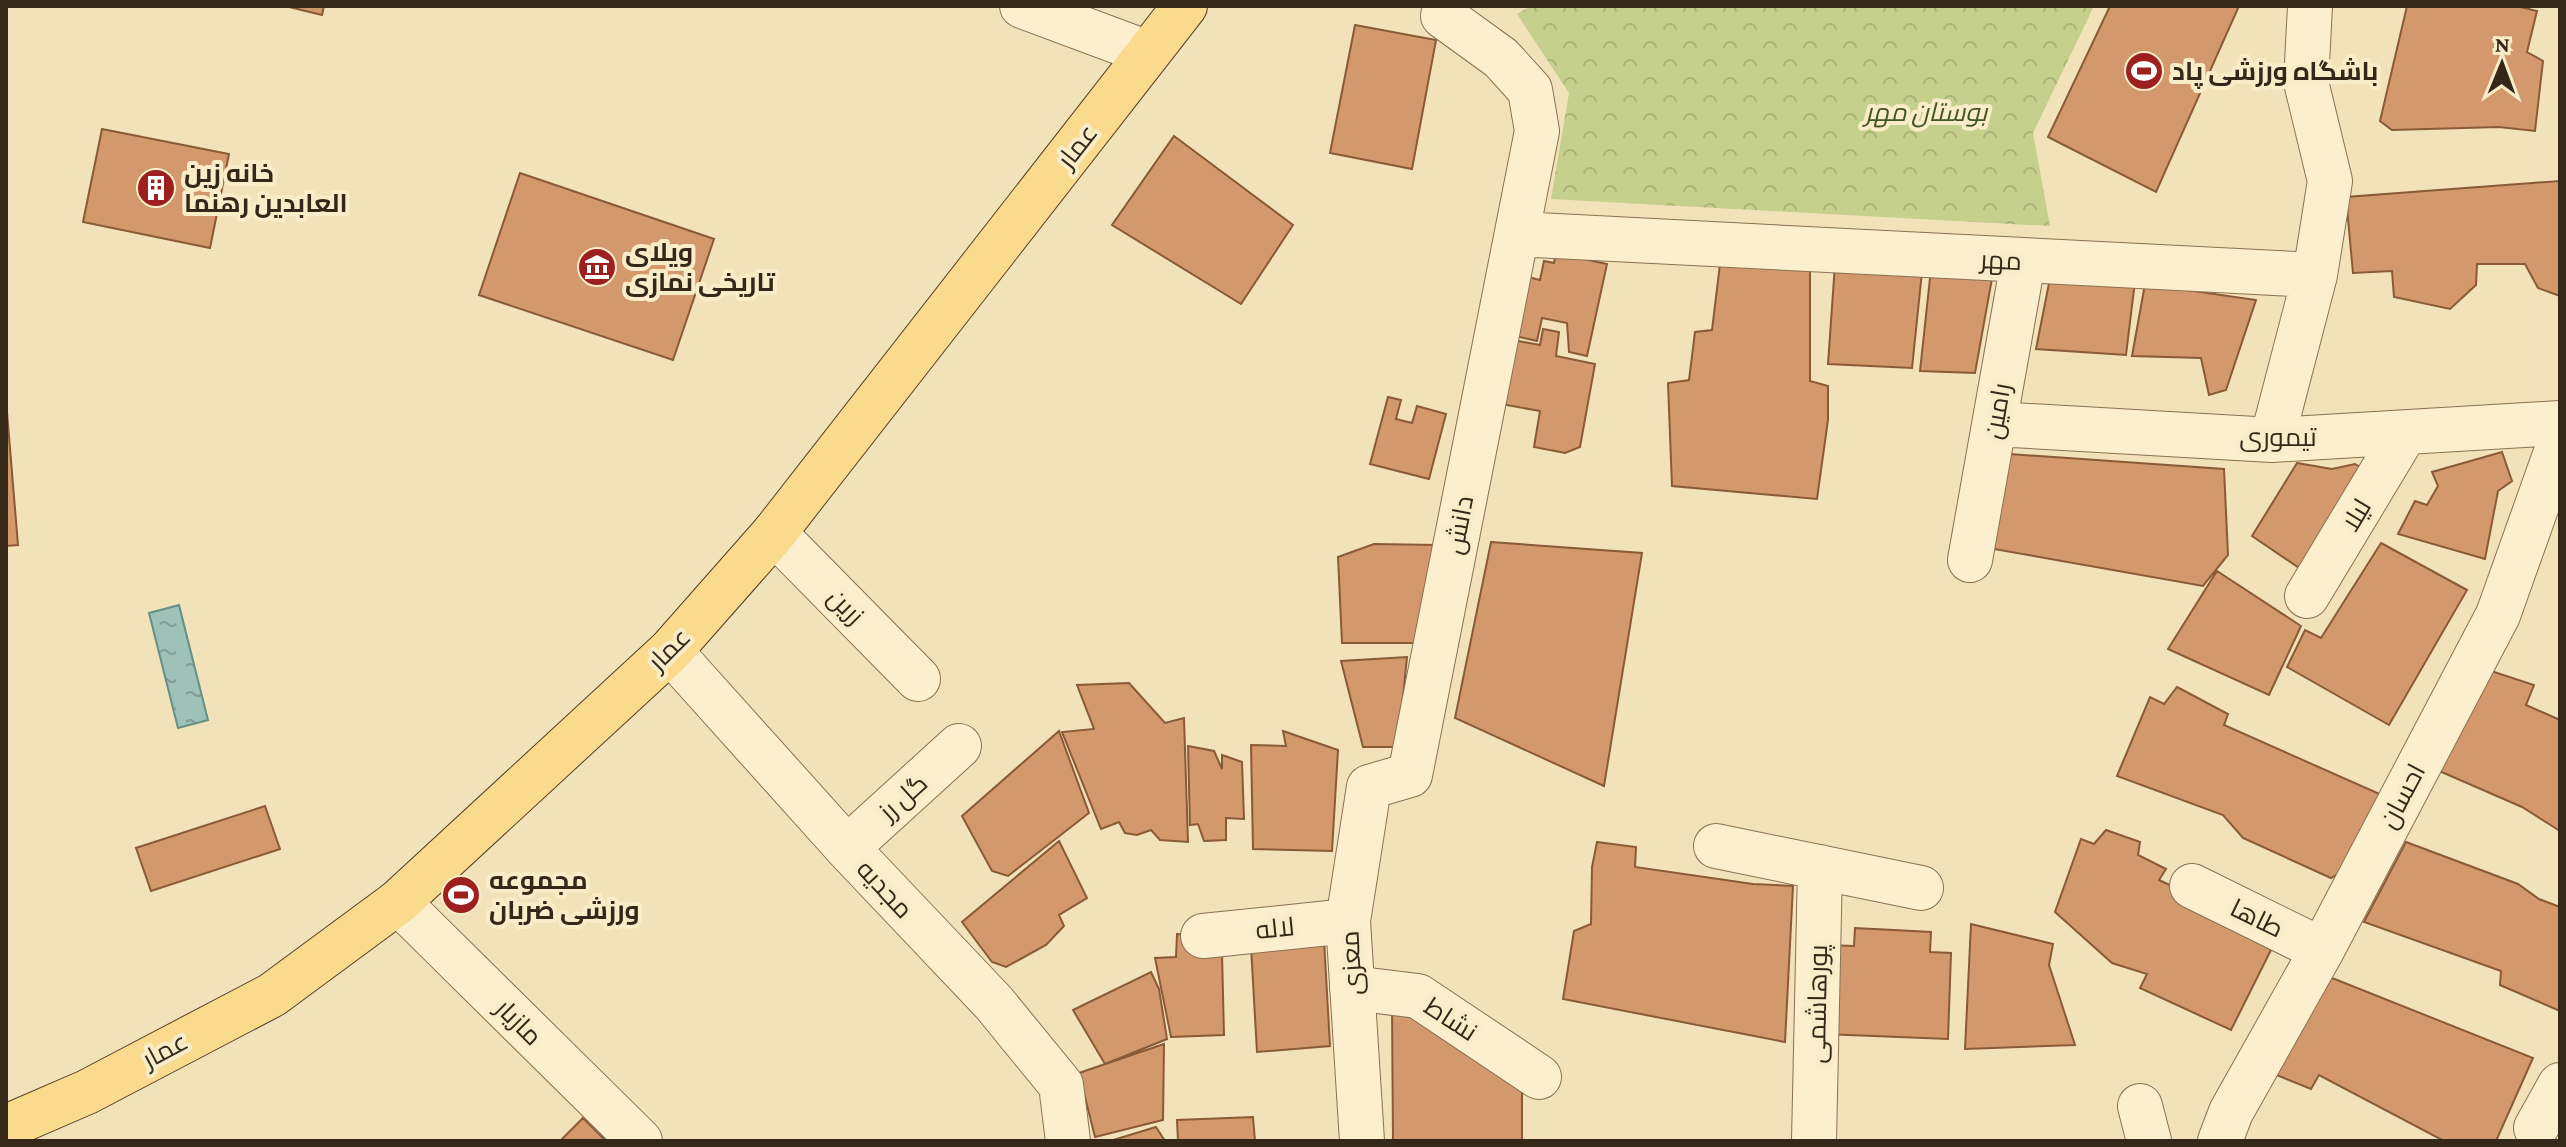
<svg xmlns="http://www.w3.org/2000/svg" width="2566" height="1147" font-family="'Crimson Pro',Cairo,serif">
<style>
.park{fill:url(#park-crowns)}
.water{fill:url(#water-ripples);stroke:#668f86;stroke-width:2}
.building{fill:#d3996c;stroke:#8a5a37;stroke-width:2}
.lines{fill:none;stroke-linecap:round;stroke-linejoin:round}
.minor-casing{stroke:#897153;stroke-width:46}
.major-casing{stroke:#563e28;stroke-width:46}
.minor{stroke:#fcefcd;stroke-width:44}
.major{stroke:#fada8c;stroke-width:44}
.labels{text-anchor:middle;stroke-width:8;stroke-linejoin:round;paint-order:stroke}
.poi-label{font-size:26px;font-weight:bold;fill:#362819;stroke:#f8ecc9;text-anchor:start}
.park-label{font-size:26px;font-style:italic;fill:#45551e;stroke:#f8ecc9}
.street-label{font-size:26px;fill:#362819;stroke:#f8ecc9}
</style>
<defs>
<pattern id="park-crowns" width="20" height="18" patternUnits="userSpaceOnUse" patternTransform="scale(2)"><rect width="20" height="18" fill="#c6d08d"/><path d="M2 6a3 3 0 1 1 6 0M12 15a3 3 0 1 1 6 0" fill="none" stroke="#abb379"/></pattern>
<pattern id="water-ripples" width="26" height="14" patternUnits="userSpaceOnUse" patternTransform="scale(2)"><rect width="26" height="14" fill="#9ec1b8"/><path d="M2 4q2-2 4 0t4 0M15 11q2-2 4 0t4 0" fill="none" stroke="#829d95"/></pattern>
</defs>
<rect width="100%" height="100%" fill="#f1e2b9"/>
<path class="park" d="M1531,6h563l-61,127 17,93 -499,-27 18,-106 -52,-79z"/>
<path class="water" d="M179,605l29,115 -30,8 -29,-115z"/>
<path class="building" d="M285,6h39l-2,9z
M2110,6h129l-83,186 -108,-55z
M2407,6h109l21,5 -10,41 16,9 -8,70 -36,-4 -107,3 -12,-9z
M1355,25l81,15 -24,129 -82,-16z
M102,129l127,25 -19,94 -127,-26z
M1174,136l119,89 -52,79 -129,-79z
M520,173l194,66 -41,121 -194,-65z
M2560,181v115l-22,-8 -13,-24h-48l-1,21 -26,24 -56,-12 -2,-26 -39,2 -7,-76z
M1556,253l51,11 -20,92 -18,-4 -2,-29 -25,-5 -5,23 -30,-7 13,-59 20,5 4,-19 10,2z
M1720,264l90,5v112l18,5v34l-11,79 -145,-13 -4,-103 21,-3 6,-48 17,-2z
M1835,264l87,8 -10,96 -84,-4z
M2052,268l83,13 -9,74 -90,-6z
M1931,269l62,4 -18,100 -55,-2z
M2145,284l111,16 -30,90 -17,5 -8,-37 -69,-2z
M1543,329l16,3 -3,24 39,8 -15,83 -15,6 -31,-6 6,-36 -39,-7 12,-64 27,5z
M1388,397l13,3 -5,19 16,4 5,-17 29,8 -17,65 -59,-15z
M6,400l12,145 -12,1z
M2502,452l10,29 -14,10 -13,68 -87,-25 17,-33 12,4 11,-19 -6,-14z
M2009,454l215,15 4,86 -25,31 -209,-37z
M2297,463l35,6 23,-5 15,9 -62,101 -56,-38z
M1491,542l151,11 -38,233 -149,-68z
M2381,543l86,47 -78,135 -102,-58 18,-37 16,8z
M1374,544l63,1 -14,98h-81l-4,-86z
M2217,571l84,55 -32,69 -101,-46z
M1407,657l-9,90h-35l-22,-86z
M2485,669l49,16 -8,20 34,15v111l-38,-24 -92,-40z
M1129,683l36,40 19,-5 4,124 -28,-2 -9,-10 -14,5 -12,-2 -6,-11 -18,7 -39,-97 32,-3 -17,-44z
M2177,687l51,27 -4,11 160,71 -38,73 -15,9 -88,-40 -20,-23 -106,-39 33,-79 14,7z
M1059,731l30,82 -81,63 -16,-5 -30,-55z
M1283,731l55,19 -6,101 -79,-2 -2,-104 35,1z
M1188,746l26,5 8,18v-14l20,7 2,57 -18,-1v22l-22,1 -6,-17 -8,1z
M265,806l15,43 -129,42 -15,-43z
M2106,830l34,12 -2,13 28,14 -7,11 119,56 -47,94 -91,-42 7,-14 -35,-11 -57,-51 26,-73 13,5z
M1059,841l28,57 -28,17 5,11 -18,19 -40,22 -14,-5 -30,-40z
M1597,842l39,5 -1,20 118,17 40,2 -8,156 -222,-43 11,-68 17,-7 1,-57z
M2406,842l112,42 21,15 21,8v104l-60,-26 1,-14 -137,-49z
M1971,924l82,20 -4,21 26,80 -110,4z
M1855,928l76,4 -1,20 21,1 -3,86 -124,-5 3,-89 27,1z
M1177,934l12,1 33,18 2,82 -53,2 -16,-79 21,-1z
M1324,940l6,106 -73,6 -6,-105z
M1151,972l8,17 8,50 -62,25 -32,-54z
M2327,976l206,82 -37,83h-52l-125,-66 -8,14 -37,-15z
M1392,1006l21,2 109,83v50h-129z
M1164,1044l-1,76 -68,17 -16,-64z
M1253,1117l2,24h-77l-1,-21z
M583,1118l23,23h-46z
M1156,1127l9,14h-55z"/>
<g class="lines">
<defs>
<path id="minor" d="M1022,6l126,47
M1517,234l798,41
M1995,424l277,16 288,-17
M2272,440l43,-165 15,-94 -24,-99 4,-76
M774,533l144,146
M1970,560l53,-298
M2307,596l98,-163
M670,651l177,197 147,155 67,82 7,56
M1716,846l205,42
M847,848l112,-102
M2192,886l130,64
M398,902l242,239
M1203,936l145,-15
M1352,988l66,8 121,81
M2140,1106l9,35
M2536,1128l24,-43
M1362,1141l-14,-220 21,-134 41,-12 127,-644 -7,-41 -29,-32 -58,-42
M1814,1141l6,-274
M2220,1141l11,-29 91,-162 176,-335 62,-174"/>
<path id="major" d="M6,1127l81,-35 185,-97 126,-93 272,-251 104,-118 411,-527"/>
</defs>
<use href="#minor" class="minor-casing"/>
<use href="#major" class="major-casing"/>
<use href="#minor" class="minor"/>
<use href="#major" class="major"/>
</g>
<defs>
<symbol id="stadium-disc" viewBox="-11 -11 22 22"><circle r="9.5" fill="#9d201e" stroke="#f8ecc9"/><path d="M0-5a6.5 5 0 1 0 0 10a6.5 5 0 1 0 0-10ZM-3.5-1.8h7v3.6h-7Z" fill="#fff"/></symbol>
<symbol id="building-disc" viewBox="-11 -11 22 22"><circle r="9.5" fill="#9d201e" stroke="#f8ecc9"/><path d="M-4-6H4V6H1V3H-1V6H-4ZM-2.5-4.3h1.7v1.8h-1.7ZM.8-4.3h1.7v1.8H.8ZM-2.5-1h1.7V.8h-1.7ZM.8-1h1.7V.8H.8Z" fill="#fff"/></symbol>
<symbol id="museum-disc" viewBox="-11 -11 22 22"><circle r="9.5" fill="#9d201e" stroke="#f8ecc9"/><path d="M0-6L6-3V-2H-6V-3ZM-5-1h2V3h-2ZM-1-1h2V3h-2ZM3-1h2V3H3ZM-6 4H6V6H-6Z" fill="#fff"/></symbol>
</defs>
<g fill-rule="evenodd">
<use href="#stadium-disc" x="2122" y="49" width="44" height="44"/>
<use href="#building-disc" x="134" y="166" width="44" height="44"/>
<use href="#museum-disc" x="575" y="245" width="44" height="44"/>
<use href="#stadium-disc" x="439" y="873" width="44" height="44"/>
</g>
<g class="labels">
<g class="poi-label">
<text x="2172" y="80">باشگاه ورزشی پاد</text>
<text x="184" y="182">خانه زین<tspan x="184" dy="30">العابدین رهنما</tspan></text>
<text x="625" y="261">ویلای<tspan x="625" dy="30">تاریخی نمازی</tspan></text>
<text x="489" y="889">مجموعه<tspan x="489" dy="30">ورزشی ضربان</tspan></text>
</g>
<g class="park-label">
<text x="1926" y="121">بوستان مهر</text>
</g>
<g class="street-label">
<text transform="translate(1077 146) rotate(-52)" y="9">عمار</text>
<text transform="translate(2001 260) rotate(3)" y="9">مهر</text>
<text transform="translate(1997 411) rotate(-80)" y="9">رامین</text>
<text x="2278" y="446">تیموری</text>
<text transform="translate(2356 515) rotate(-59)" y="9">لیلا</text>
<text transform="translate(1459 525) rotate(-79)" y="9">دانش</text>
<text transform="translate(846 606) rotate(45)" y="9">زرین</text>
<text transform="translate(669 649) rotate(-45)" y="9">عمار</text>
<text transform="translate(2402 796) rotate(-62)" y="9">احسان</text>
<text transform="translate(903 797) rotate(-42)" y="9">گل رز</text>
<text transform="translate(885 889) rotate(47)" y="9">مجدیه</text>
<text transform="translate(2257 918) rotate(26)" y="9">طاها</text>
<text transform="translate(1275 928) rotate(-6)" y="9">لاله</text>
<text transform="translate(1351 963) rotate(-93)" y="9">معزی</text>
<text transform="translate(1817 1004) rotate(-89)" y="9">پورهاشمی</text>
<text transform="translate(1451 1019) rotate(33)" y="9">نشاط</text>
<text transform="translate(519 1022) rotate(45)" y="9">مازیار</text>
<text transform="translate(165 1050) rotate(-28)" y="9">عمار</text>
</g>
</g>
<rect width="2566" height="1147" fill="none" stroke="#362819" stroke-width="16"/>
<g transform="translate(2502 64) rotate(1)" stroke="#f8ecc9" stroke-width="6" paint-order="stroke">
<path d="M0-6L14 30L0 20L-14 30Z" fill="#362819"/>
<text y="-12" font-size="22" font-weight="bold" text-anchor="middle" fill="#362819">N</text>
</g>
</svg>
